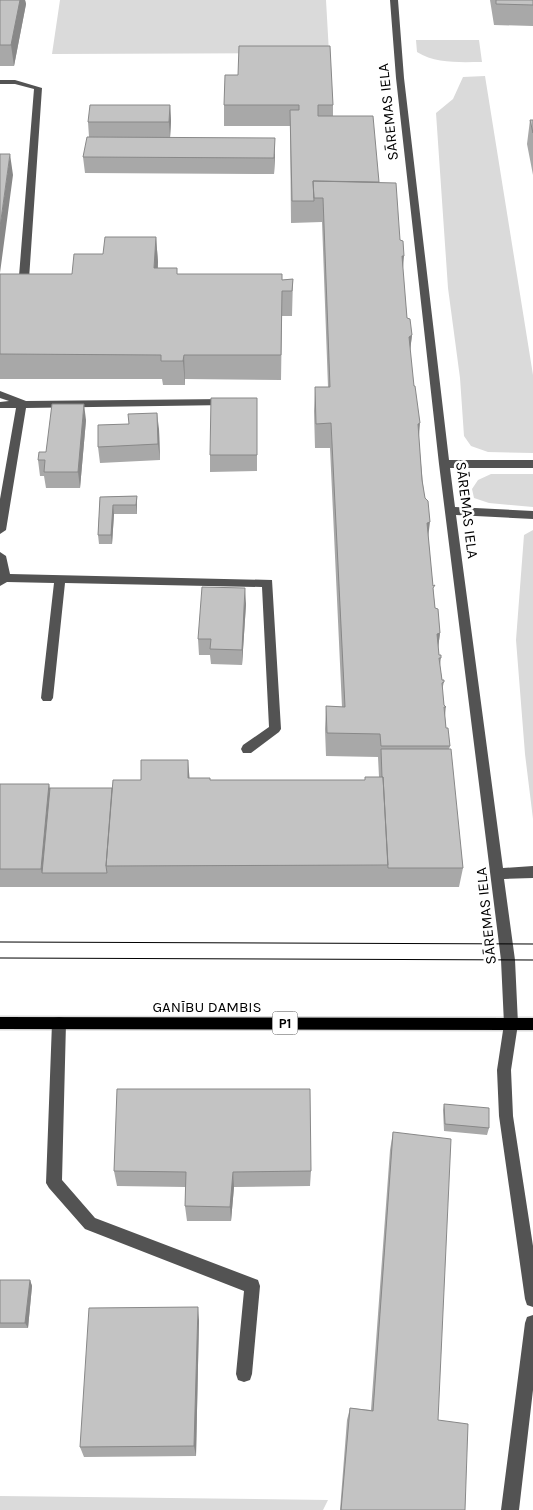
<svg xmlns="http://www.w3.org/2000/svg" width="533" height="1510" font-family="Karla,sans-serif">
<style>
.green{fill:#dadada}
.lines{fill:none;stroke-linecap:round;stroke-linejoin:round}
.major-casing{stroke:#dbdbdb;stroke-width:3}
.minor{fill:#535353;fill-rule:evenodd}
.major{fill:#000;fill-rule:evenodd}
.tram{stroke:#000;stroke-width:1}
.wall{fill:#a8a8a8}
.shaded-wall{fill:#888}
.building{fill:#c3c3c3;stroke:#888}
.labels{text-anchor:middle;stroke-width:5;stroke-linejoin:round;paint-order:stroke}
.shield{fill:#fff;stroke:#4c4c4c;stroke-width:1}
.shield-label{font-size:14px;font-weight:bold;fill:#000}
.street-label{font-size:15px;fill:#000;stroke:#fff}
</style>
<rect width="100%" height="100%" fill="#fff"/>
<path class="green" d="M60,0h266l3,53 -277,1z
M416,40h63l3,22c-21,0 -46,2 -65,-10z
M485,76l48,299v78l-45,-1 -17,-6 -7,-10 -4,-58 -12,-90 -12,-175 17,-14 10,-22z
M491,474h42v33l-44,-4 -15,-5 -2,-9 6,-9z
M533,530v289l-8,-65 -9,-114 8,-105z
M0,1496l328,4 -5,10h-323z"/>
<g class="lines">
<defs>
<path id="major" d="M0,1017l533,1v12l-533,-1z"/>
</defs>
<use href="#major" class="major-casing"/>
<path class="minor" d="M390,0h8l6,78 45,382h84v8h-83l5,39 78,4v8l-77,-4 47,353 30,-2v12l-29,1 11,81 3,64 -7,46 2,46 20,130v61l-6,-2 -2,-6 -26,-183 -2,-46 7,-46 -3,-64 -62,-496 -43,-386z
M0,80h15l27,8 -13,191 -5,3 -24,1v-6l19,-1 15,-187 -19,-5h-15z
M0,391l26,10 201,-2 5,3 -5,3 -201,3 -20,122 -6,4v-35l16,-91h-16v-6l9,-1 -9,-3z
M0,552l6,4 4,18 262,6 9,149 -2,3 -28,21h-8l-2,-4 2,-4 26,-18 -7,-140 -197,-4 -12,115 -2,3h-8l-2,-3 13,-115 -47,-1 -7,4z
M59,1017l5,1 2,5 -4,157 33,38 163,62 2,6 -8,88 -2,6 -6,2 -6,-2 -2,-6 8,-83 -159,-62 -36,-41 -3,-5 6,-160 2,-5z
M533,1315v75l-14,120h-18l24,-187 2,-6z"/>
<use href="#major" class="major"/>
<path class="tram" d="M0,942l533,2
M0,958l533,2"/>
</g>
<path class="wall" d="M0,0h25l1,4 -12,62h-14z
M490,0h43v26l-39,-1z
M170,105l1,16 -1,17 105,16 -1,20 -189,-1 -2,-16 6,-20 -1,-15z
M224,105h109v11l46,66 21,58 7,78 5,17 -2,15 25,258 5,25 -2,15 1,7 2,3 -1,8 2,14 2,2 -2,8 2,15 2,2 -1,9 1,12 4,18 -1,3 14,119 -4,19h-459v-103l50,4h62l29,-8 48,-2 21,2h155l14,-3 -1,-20 -52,-1 -1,-27 1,-23 16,1 -12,-259h-15l-1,-37 1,-24h13l-6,-165 -31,1 -1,-97h-66z
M530,120h3v55l-6,-31z
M156,237l2,25v6h19v6l105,6 11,-1 -1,37h-10l-1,64 -96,-1v6h-22l-1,-6h-162v-105h72l31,-20z
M257,398v73l-47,1v-17z
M86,420l-6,68h-34l-2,-12h-4l-2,-16z
M159,429l1,31 -60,3 -2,-16z
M137,496v18h-23l-2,30h-13l-1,-9 2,-38z
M246,604l-4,61 -31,-1 -1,-9h-11l-1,-16z
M444,1104l45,24 -2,7 -43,-4 -1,-21z
M393,1132l45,288 27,90h-125l7,-90 3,-12 21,2 19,-260z
M114,1171h197l-1,15 -76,1 -3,34h-44l-2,-15 1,-19 -69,-1z
M0,1280h30l2,6 -4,42h-28z
M199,1320l-3,136 -112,1 -4,-10z"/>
<path class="shaded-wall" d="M20,0h5l1,4 -12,62 -3,-21z
M170,105l1,16 -1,17 -1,-16z
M275,138v16l-1,20v-16z
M10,154l3,21 -13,98v-46z
M156,237l2,25 -2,30 -2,-24z
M402,256h2l-2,24z
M412,335l-3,25v-23z
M184,355l1,24v6l-2,-24z
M84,404l2,16 -6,68 -2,-16z
M157,413l2,16 1,31 -2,-16z
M420,423l-2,25v-24z
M137,496v18l-1,-9z
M113,505l1,9 -2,30 -1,-9z
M430,522l-3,24v-23z
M245,588l1,16 -4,61v-15z
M440,633l-3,23v-22z
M188,760l2,23 -2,-5z
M49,784l4,19 -11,70 -1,-4z
M233,1172l1,15 -3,34 -1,-14z
M30,1280l2,6 -4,42 -3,-5z
M198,1307l1,13 -3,136 -2,-10z"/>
<path class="building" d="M0,0h20l-9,45h-11z
M496,0h37v5l-37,-1z
M239,46h91l3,59h-15v11h55l6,66 -66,-1 1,20h-22l-2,-91h9v-5h-75l1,-30h13z
M90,105h80l-1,17h-81z
M530,120h3v13z
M87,137l188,1 -1,20 -191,-1z
M0,154h10l-10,73z
M313,181l83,2 4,57 3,1 1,15h-2l5,62 3,1 2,16 -3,2 5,49h1l5,37 -2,1 4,56 3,18 3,3 2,21 -3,1 6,63 2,-1 -2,3 2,20 3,1 2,24 -3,1 2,21h2v3h-2l3,22h2v2l-2,1 2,22 2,2h-2l2,21h2l2,18h-69l-1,-12 -53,-1 -1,-27 19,1 -14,-284 -15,1 -1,-37h15l-7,-189h-9z
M105,237h51l-2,31h23v6h105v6l11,-1 -1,12h-10l-1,64h-97l-1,6h-22v-6l-161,-1v-80h72l2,-20h29z
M211,398h46v57h-47z
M52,404h32l-6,68h-34l1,-12h-7l1,-8h7z
M157,413l1,31 -60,3v-22l31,-1 -1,-10z
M137,496l-1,9h-23l-2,30h-13l2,-38z
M202,587l43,1 -3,62 -32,-1 1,-10h-13z
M381,749h70l12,119h-75l-5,-91h-1z
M141,760h47v18h22v2h155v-3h18l5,88 -282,1 7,-86h28z
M0,784h49l-8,85h-41z
M50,788h62l-6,78 1,7h-65z
M117,1089h193l1,82 -78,1 -3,35 -45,-1 1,-34 -72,-1z
M444,1104l45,4v20l-44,-4z
M393,1132l58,7 -13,281 30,4 -3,86h-124l9,-102 23,3z
M0,1280h30l-5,43h-25z
M198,1307l-4,139 -114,1 9,-139z"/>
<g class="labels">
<rect class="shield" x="272.5" y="1011.5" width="25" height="23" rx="4"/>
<g class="shield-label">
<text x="285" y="1028">P1</text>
</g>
<g class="street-label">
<text transform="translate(388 112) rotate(-96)" y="5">SĀREMAS IELA</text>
<text transform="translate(467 510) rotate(83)" y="5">SĀREMAS IELA</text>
<text transform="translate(486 916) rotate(-96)" y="5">SĀREMAS IELA</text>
<text x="207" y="1012">GANĪBU DAMBIS</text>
</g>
</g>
</svg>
